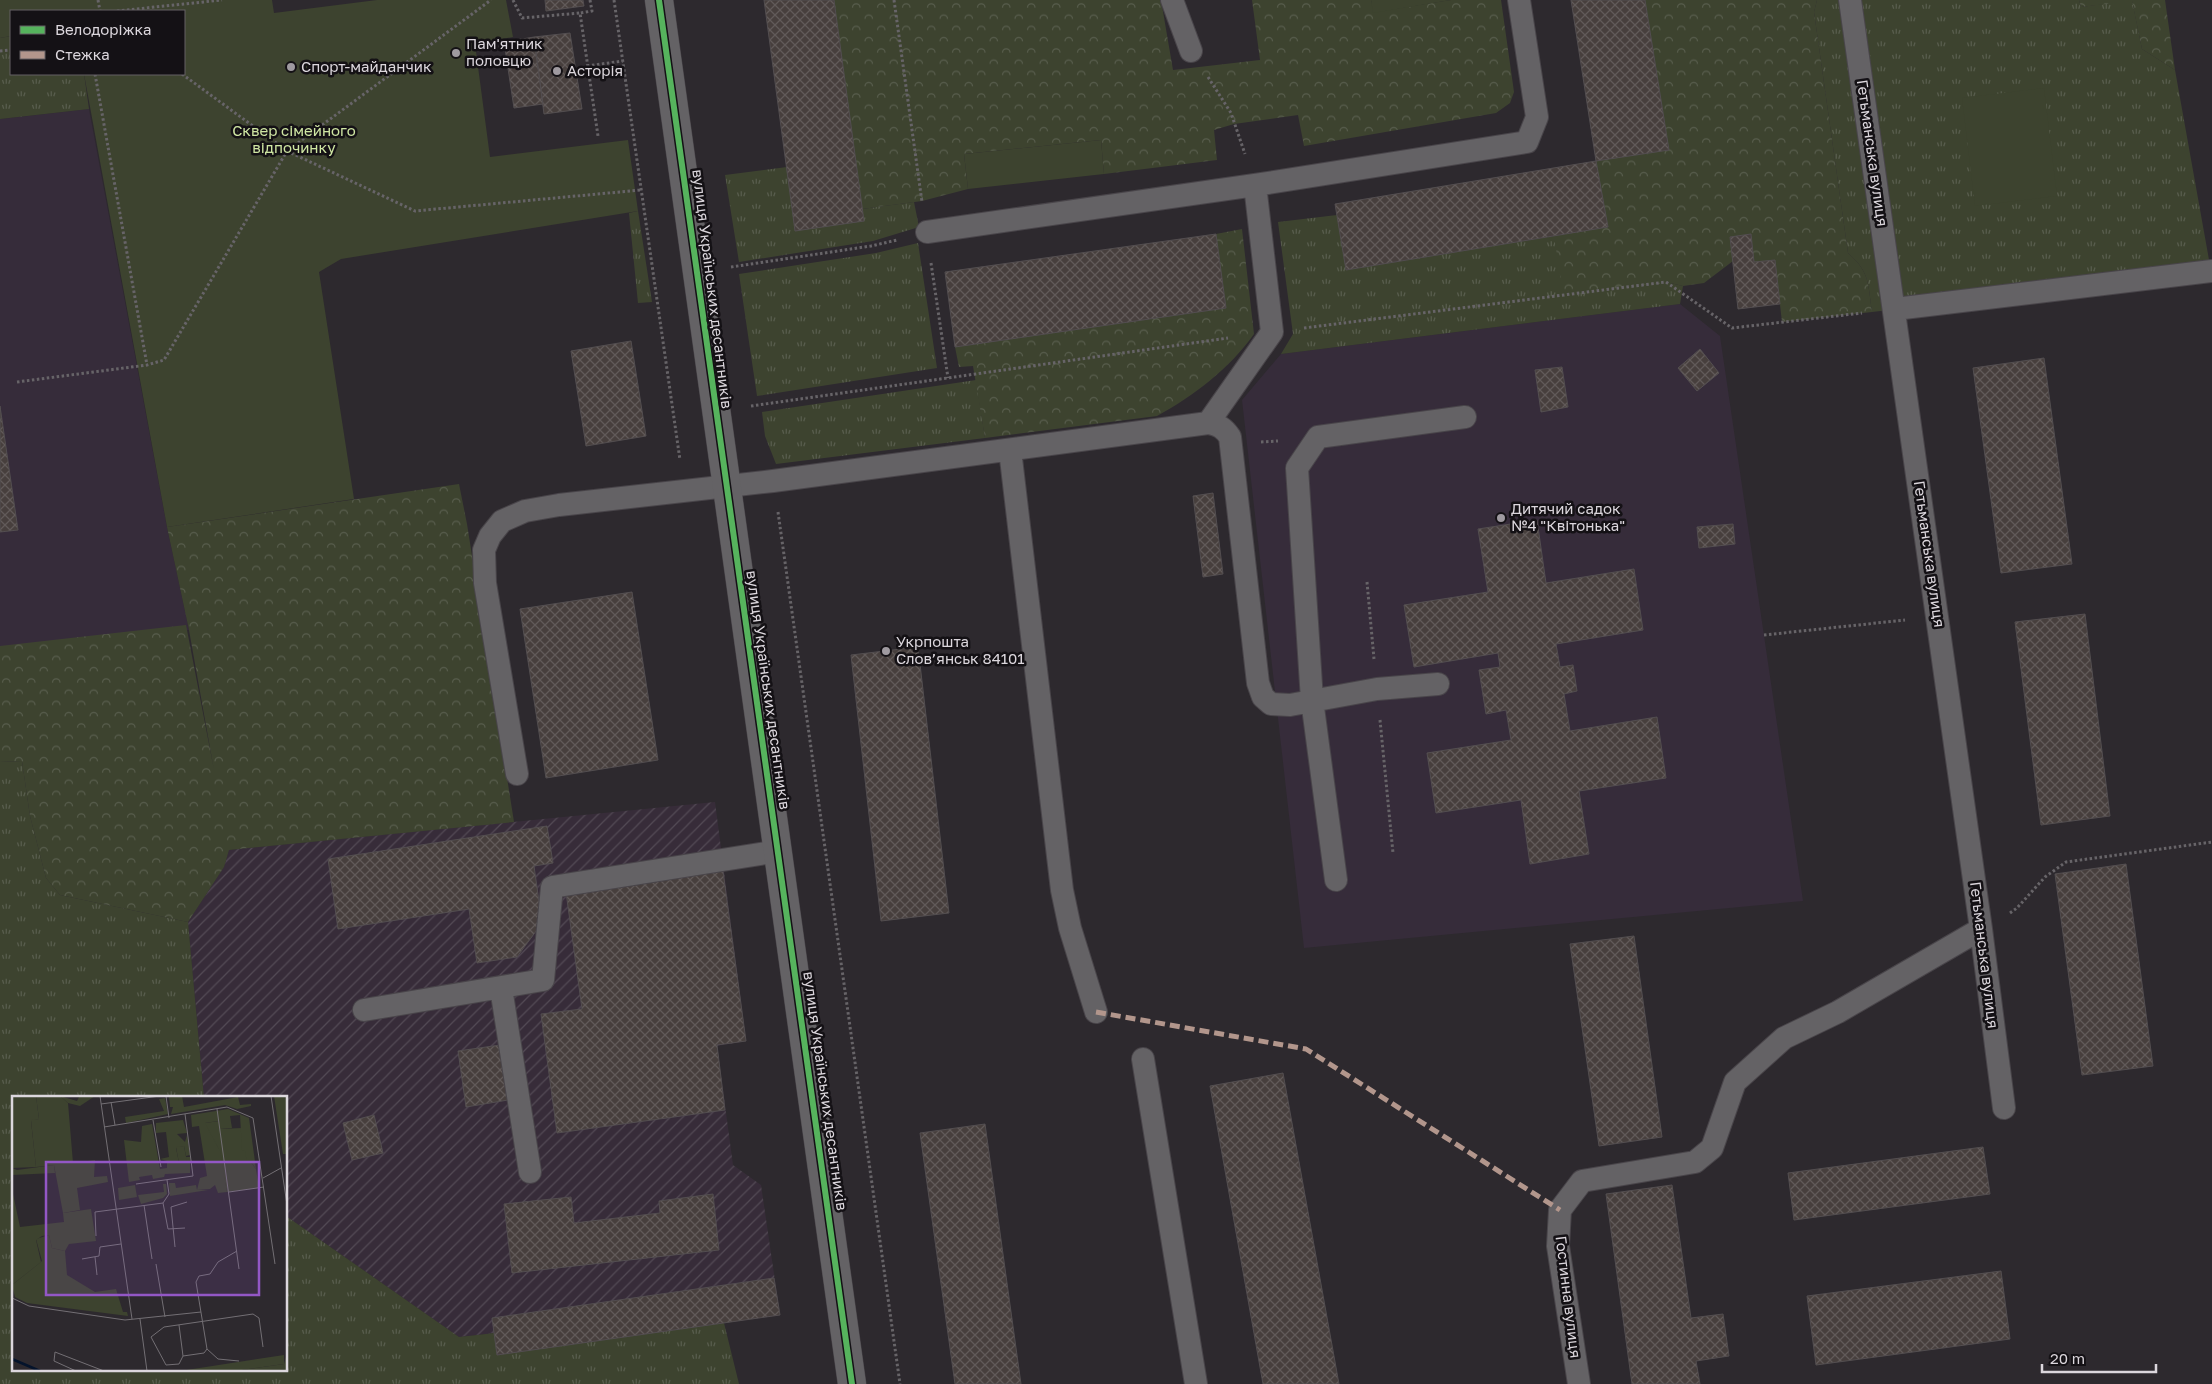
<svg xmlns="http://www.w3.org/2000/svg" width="2212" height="1384" font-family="'Golos Text',sans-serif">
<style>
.industrial{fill:url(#industrial-furrows)}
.education{fill:#362c3a}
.grass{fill:url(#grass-tufts)}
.forest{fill:url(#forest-crowns)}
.green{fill:#3d432f}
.building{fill:url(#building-cross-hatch);stroke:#534e50}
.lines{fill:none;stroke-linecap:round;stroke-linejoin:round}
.lane-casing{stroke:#49454a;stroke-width:24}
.street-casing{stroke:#49454a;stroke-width:29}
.path{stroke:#676468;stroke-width:3;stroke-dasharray:2.5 2.5;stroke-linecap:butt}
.lane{stroke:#646265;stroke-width:22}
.street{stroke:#646265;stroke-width:28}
.quiet{stroke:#b2968c;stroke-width:5;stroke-dasharray:10 5;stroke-linecap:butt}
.cycleway-casing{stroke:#141115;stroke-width:9}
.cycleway{stroke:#56b35d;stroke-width:6}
.poi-dot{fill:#9f9aa0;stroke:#141115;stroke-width:2}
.labels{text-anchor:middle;stroke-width:5;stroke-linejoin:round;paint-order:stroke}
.poi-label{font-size:15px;fill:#dcd7dd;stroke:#141115;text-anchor:start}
.park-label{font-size:15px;fill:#cfe6a3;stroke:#141115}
.street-label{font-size:15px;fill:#dcd7dd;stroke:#141115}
.inset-river{fill:none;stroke:#04132b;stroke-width:2.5}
.inset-road{fill:none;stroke:#736f74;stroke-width:1}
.view{fill:#9357c6;fill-opacity:0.15;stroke:#9357c6;stroke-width:2.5}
.inset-edge{fill:none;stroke:#dcd7dd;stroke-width:2.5}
</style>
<defs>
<pattern id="industrial-furrows" width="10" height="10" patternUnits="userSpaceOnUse" patternTransform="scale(1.25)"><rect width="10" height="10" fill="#372c39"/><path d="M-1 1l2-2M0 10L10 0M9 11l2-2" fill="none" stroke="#534a55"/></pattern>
<pattern id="grass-tufts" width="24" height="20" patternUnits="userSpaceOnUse" patternTransform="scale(1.25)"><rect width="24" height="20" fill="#3d432f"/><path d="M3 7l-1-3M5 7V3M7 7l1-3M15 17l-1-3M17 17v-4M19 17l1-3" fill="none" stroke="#585d4d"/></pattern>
<pattern id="forest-crowns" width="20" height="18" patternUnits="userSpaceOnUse" patternTransform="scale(1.25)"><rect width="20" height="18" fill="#3d432f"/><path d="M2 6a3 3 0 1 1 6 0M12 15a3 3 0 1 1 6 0" fill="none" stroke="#585d4d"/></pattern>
<pattern id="building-cross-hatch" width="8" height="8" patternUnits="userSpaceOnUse" patternTransform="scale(1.25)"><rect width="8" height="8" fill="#473f3d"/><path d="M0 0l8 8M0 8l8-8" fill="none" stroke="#615a59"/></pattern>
</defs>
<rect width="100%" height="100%" fill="#2d292e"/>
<path class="industrial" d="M715,802l31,239 -29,5 16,119 28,20 19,130 -283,40 -2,-22 -36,4 -173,-121v-118h-82l-16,-176 36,-55 5,-17z"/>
<path class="education" d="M89,109l78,418 22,103 -189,19v-533l1,3z
M1680,304l40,32 83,565 -499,47 -62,-548 39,-46z"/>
<path class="grass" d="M1817,0h262l2,7 51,-7 10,49 33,21 36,201 -339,41c-4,-28 -2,-40 -24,-59l-34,-241z
M11,36v38h73l5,35 -89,10v-81z
M787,167l75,42 52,-7 5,25 -46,14 -134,21 -14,-87z
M638,211l14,91 -14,1 -9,-90z
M1337,215l9,55 208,-34 112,46 17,4 -3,18 -399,50 12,-20 -15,-112z
M918,243l19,125 -180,28 -18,-122 137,-21z
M976,380l9,58 -209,26 -11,-28 -3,-24z
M22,761l8,55 16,62 14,17 128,27 16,176h-190v272h272v-154l173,121 36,-4 2,22 227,-32 15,61h-739v-622z"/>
<path class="forest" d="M834,0h327l12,70 87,-10 -8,-60h119l3,12 77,-12h50l13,92 -4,11 -14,10 -192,33 -6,-31 -64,9 -20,6 3,30 -113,14 -3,-34 -137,14 4,35 -46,12 -60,8z
M1645,0h172l-3,12 34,241c22,19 20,31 24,59l-90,10 -7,-61 -21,1 -3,-28 -21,3 3,24 -29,22 -21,3 -17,-4 -103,13 -9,-59 54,-9 -12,-66 73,-11z
M2079,0h86l10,70 -33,-21 -10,-48 -51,6z
M1242,229l12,105c-25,35 -59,61 -97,82l-172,22 -12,-72 -14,1 -4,-20 271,-39 -10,-74z
M459,484l8,40 47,298 -285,28 -5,17 -36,55 -128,-27 -14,-17 -16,-62 -8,-55 -22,1v-116l186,-21 28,145 -25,-140 -22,-103z"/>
<path class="green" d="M0,0h272l2,13 103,-13h129l7,37 -38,7 15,113 138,-17 10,71 -297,48 -22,13 35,227 -187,28 -83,-453h100v-63h-173v25l-11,2z
M1371,0h80l-78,13z
M2044,88l13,108 -82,10 -13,-108z
M1101,140l3,34 -136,15 -4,-35z"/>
<path class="building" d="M545,0h38l1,6 -38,5z
M764,0h70l30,221 -69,10z
M1571,0h74l24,150 -73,11z
M570,33l12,76 -38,5 -10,-77z
M534,37l9,67 -29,4 -10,-66z
M1596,161l12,66 -262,43 -11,-66z
M1216,234l10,74 -271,39 -10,-75z
M1751,234l3,28 21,-2 5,44 -42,5 -8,-72z
M631,341l15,95 -60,10 -15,-95z
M1700,349l19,24 -22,18 -19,-23z
M2044,358l28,206 -71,9 -28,-205z
M1562,367l6,40 -27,5 -6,-42z
M0,406l18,124 -18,2z
M1213,493l10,81 -20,3 -10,-81z
M1537,520l9,63 88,-14 9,61 -87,14 4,23 13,-2 4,26 -13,3 6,37 87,-14 9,61 -87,13 10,63 -59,10 -9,-64 -85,13 -9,-60 84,-13 -5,-30 -20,4 -7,-44 21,-3 -2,-14 -84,14 -10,-62 84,-13 -10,-63z
M1733,524l2,20 -36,4 -2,-21z
M632,592l26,168 -112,18 -26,-169z
M2085,614l25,202 -69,9 -26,-203z
M918,647l31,266 -68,8 -30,-266z
M547,826l6,37 -19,3 8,57 -25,34 -40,6 -8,-54 -131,20 -10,-70z
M2126,864l27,202 -71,9 -27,-201z
M723,871l23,170 -29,4 8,65 -168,23 -16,-119 41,-5 -16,-117z
M1634,936l28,201 -63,9 -29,-202z
M500,1045l8,55 -42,7 -8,-56z
M1283,1073l56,311h-76l-53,-298z
M374,1115l9,38 -31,7 -9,-37z
M985,1124l36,260h-66l-35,-251z
M1983,1147l7,47 -196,26 -6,-47z
M1672,1185l19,133 32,-4 6,42 -33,5 4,23h-68l-26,-190z
M713,1194l6,56 -207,23 -8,-69 67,-7 3,26 86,-10 -1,-12z
M2001,1271l9,68 -194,26 -9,-69z
M774,1278l6,37 -283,40 -5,-37z"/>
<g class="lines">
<defs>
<path id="lane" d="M1172,0l19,51
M1850,0l131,929 23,179
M927,232l328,-47 272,-43 10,-25 -18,-117
M1895,309l317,-38
M1208,423c11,2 16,5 22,14l28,246 5,14 8,7 19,1 87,-16 61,-5
M1010,450l52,440 8,38 26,84
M517,774l-32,-191 -1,-33 6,-14 12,-15 23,-10 34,-6 214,-24 435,-58 64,-91 -17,-147
M1336,880l-24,-180 -15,-232 21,-31 147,-20
M501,988l29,184
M364,1010l179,-30 9,-93 227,-36
M1143,1059l53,325
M1579,1384l-21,-138 2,-36 22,-29 113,-19 17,-14 23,-66 49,-44 54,-26 143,-83"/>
<path id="street" d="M659,0l193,1384"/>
</defs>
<use href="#lane" class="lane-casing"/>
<use href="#street" class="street-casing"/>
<path class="path" d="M98,0l2,11
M513,0l9,18 58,-5
M590,0l2,11 -12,2 18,123
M614,0l66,460
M894,0l28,202
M117,11l105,-11
M0,51l11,-1
M587,66l36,-5
M95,74l52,291
M182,74l105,77 128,60 226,-21
M1208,77l23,36 14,41
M931,263l17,115
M731,267l140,-21 26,-6
M1304,328l362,-46 66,46 130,-15
M17,382l130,-17 17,-5 123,-209 204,-151
M751,406l477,-68
M1261,442l17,-1
M778,512l122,872
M1367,582l7,77
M1764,635l141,-15
M1380,720l13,133
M2010,913l7,-5 28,-31 21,-15 146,-20"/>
<use href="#lane" class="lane"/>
<use href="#street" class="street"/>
<path class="quiet" d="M1096,1012l210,37 254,161"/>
<defs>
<path id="cycleway" d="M659,0l193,1384"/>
</defs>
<use href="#cycleway" class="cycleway-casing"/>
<use href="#cycleway" class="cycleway"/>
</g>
<g class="poi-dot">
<circle cx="456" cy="53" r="5"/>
<circle cx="291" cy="67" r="5"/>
<circle cx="557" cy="71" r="5"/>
<circle cx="1501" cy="518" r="5"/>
<circle cx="886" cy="651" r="5"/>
</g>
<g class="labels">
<g class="poi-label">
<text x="466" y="49">Пам'ятник<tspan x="466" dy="17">половцю</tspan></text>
<text x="301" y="72">Спорт-майданчик</text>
<text x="567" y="76">Асторія</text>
<text x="1511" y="514">Дитячий садок<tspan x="1511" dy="17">№4 "Квітонька"</tspan></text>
<text x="896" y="647">Укрпошта<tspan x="896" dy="17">Слов’янськ 84101</tspan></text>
</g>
<g class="park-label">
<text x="294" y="136">Сквер сімейного<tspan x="294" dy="17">відпочинку</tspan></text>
</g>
<g class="street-label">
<text transform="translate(1872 153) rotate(82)" y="5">Гетьманська вулиця</text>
<text transform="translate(712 289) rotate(83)" y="5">вулиця Українських десантників</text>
<text transform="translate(1929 554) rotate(82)" y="5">Гетьманська вулиця</text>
<text transform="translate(768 690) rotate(82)" y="5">вулиця Українських десантників</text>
<text transform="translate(1984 955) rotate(83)" y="5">Гетьманська вулиця</text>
<text transform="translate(825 1091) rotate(82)" y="5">вулиця Українських десантників</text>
<text transform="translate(1568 1297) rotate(83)" y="5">Гостинна вулиця</text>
</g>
</g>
<g transform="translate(12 1096)">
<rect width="275" height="275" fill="#2d292e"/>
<path d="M48,0l17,5 2,-4 16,-1 -15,10 -12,-3zM170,0l2,11 54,-10 2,8 11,-1v2l-14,3 -12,-4 -54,9 2,-7h-3l-1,-10zM153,2l3,16 -42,9 -1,-6 39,-6 -5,-12zM207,25l1,8 22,-1 5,29 9,12 3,19 -32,4 -9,-44 -13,-22v-3zM42,69l1,8 -43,2v-7l5,2zM157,87h6l1,5 20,-3 1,5h11l-38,6zM123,89l2,12 -18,3 -1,-12zM37,139l3,13 13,3 2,24 28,17 21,-3 7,23h4l1,4 -101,-13 -12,-6 -3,-12 30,-24 -6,-22zM272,259v9l-49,7h-55z" fill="#3d432f"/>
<path d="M0,0h24l3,23 -8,2 5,46 -24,1zM262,0h13v58h-4zM216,13l21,9 7,51 -5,-7 -4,1 -2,-12 -3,-1 -2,-35 -10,1 2,12 -12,1 -2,-8 -13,2 15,28 7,41 -9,1 -3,-8 -5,4 -13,1 3,-12 7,-2 -8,-50 -7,1 -1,-12zM171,24l4,13 -10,1 8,8 2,-7 3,20 -4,1 -2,-10 -8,2 3,15 7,-1v-5h4v16l-25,1 -1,3 -11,2 -1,-4 -13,2 1,3 -11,2 -5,-42 17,2 1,-16 10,-2 8,45 7,-1v-7l-7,-2 9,-2 -3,-25 -10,1v-10zM151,88h3l1,10 -4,4 -22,6 -3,-9 26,-3zM0,93l8,38 44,-5 -1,-9 28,-4 5,32 -27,3 -4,7 -13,-3 -3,-13 -7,1 -6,4 5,22 -29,23zM275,257v18h-52l49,-7z" fill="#3d432f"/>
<path d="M24,0h24l8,7 5,60 22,-3 -1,17 13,-1 1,6 -31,6 3,22 -17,3 -9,-48 -18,2 -5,-47 8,-1zM172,50l3,16 -8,1 -3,-16z" fill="#3d432f"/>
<path class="inset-river" d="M0,263l28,12"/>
<path class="inset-road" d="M88,0l32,223M154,0l3,22M259,0l16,109M99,6l4,23M89,8l59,-8M205,13l22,160M141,24l8,47M92,31l123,-20 26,11 22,146M251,82l18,-10M124,88l57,-8 -8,-62M217,96l35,-5M151,107l5,26 17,-1M132,109l8,54M84,140l-1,-24 68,-9 6,-9 -2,-14M163,151l-4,-40 16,-5M225,155l-19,11 -8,12 -11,2 -3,6 11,67 11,10 21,2M83,161l2,18M70,163l17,-3 1,-9 21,-3M144,168l9,53M0,202l17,8 96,14 76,-8M128,223l7,52M167,229l4,31 21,-3 3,-4M171,260l-4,8 -13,1 -15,-28 13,-10 89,-13 6,4 4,29M64,275l-22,-10 1,-9 49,19"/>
<path class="view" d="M34,66h213v133h-213z"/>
<rect width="275" height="275" class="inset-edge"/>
</g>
<rect x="10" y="10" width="175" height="65" fill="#141115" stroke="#646065"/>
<rect x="20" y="26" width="25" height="8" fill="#56b35d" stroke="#646065"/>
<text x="55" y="35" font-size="15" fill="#dcd7dd">Велодоріжка</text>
<rect x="20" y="51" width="25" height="8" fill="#b2968c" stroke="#646065"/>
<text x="55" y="60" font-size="15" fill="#dcd7dd">Стежка</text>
<path d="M2042 1364v8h114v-8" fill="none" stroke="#dcd7dd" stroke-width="2.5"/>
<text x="2050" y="1364" font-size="15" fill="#dcd7dd" stroke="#141115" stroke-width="4" paint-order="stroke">20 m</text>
</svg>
